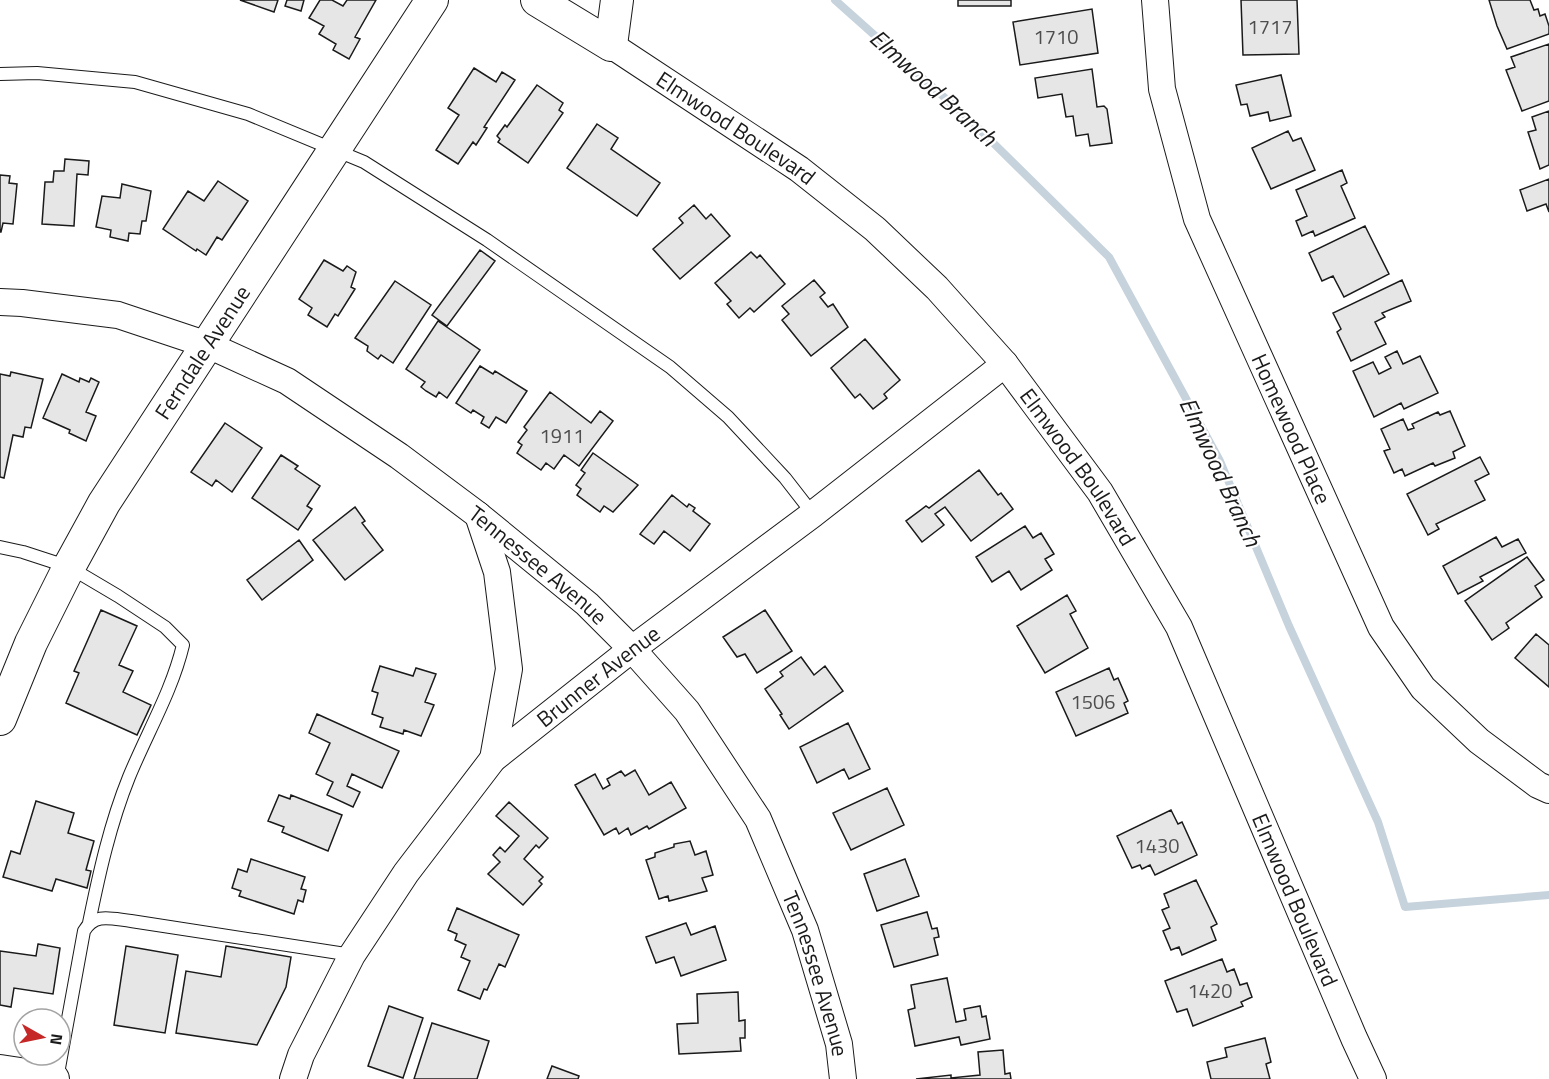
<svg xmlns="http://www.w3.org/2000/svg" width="1549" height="1079" font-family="'Titillium Web',sans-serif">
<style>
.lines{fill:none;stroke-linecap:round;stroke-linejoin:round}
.stream{stroke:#c6d2dc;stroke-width:8}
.building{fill:#e6e6e6;stroke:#1a1a1a;stroke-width:1.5}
.service-casing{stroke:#1a1a1a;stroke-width:14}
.minor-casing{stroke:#1a1a1a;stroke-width:28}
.tertiary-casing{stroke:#1a1a1a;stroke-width:34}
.service{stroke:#fff;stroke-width:12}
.minor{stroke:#fff;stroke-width:26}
.tertiary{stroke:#fff;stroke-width:32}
.labels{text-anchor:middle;stroke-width:4.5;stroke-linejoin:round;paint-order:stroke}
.number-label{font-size:20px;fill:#4d4d4d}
.street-label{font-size:22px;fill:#1a1a1a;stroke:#fff}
.water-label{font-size:24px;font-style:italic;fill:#1a1a1a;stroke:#fff}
</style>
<rect width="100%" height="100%" fill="#fff"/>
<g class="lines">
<path class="stream" d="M835,0l137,122 137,135 111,204 69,165 89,196 27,85 144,-12"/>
</g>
<path class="building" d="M240,0h38l-4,12z
M287,0h17l-3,11 -16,-5z
M320,0h12l11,6 4,-6h29l-21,37 5,2 -11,20 -16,-9 3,-6 -17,-10 5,-8 -15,-8z
M958,0h53v6h-53z
M1241,0h56l2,54 -56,1z
M1489,0h41l4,10 4,-1 2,7 5,-2 4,12v8l-42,15 -10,-23z
M1092,9l6,44 -78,12 -7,-43z
M1549,44v57l-27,10 -16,-41 9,-3 -4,-10z
M474,68l22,14 6,-10 13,8 -31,47 3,1 -11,17 -3,-3 -15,22 -22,-14 23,-35 -11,-7z
M1092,69l5,38 7,-1 3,3 5,34 -22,3 -2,-12 -12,2 -3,-20 -7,1 -4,-23 -24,4 -3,-20z
M1281,75l10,41 -21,5 -2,-9 -18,4 -3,-12 -6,1 -5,-20z
M537,85l26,18 -4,7 4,3 -35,50 -30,-21 2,-3 -3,-3 8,-11 2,2z
M1549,111v54l-9,4 -12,-37 8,-2 -4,-13z
M597,124l21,14 -7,11 49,34 -23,33 -70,-48z
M1288,131l5,10 8,-3 14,32 -44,19 -19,-41z
M65,159l24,2 -1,14 -11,-1 -3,52 -32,-2 3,-42h8l1,-11h10z
M1342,170l5,13 -6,3 14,32 -40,18 -2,-5 -11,5 -6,-15 11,-5 -11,-26z
M0,175l10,1 -1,7 8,1 -4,40 -10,-1 -2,9h-1z
M1549,179v33l-3,-8 -19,7 -7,-21z
M218,181l30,20 -26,39 -5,-3 -11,18 -9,-6 -1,2 -33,-22 25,-38 16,10z
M122,184l29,7 -5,30h-4l-2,13 -11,-1 -1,8 -18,-4 1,-7 -15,-3 6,-31 18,2z
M694,205l12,14 5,-5 19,22 -50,43 -27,-30 30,-26 -4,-5z
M1365,226l24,48 -45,23 -11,-21 -11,5 -13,-28z
M480,250l15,11 -48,65 -15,-11z
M751,252l6,6 3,-3 25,29 -31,28 -4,-4 -11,10 -12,-14 4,-3 -16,-18z
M324,260l19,11 4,-5 9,6 -5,15 4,2 -17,27 -3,-2 -8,13 -19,-12 4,-7 -13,-9z
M814,280l11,13 -5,4 8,10 5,-3 15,23 -37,29 -29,-36 7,-6 -7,-8z
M1402,280l9,21 -29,12 3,4 -10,5 11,22 -35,17 -14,-29 4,-3 -8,-16z
M395,281l36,24 -38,58 -12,-8 -3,4 -11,-8 1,-5 -13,-8z
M438,321l42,29 -33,48 -8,-6 -3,5 -10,-6 -5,-4 4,-5 -19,-13z
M865,339l35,41 -16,14 3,4 -14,11 -13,-15 -5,4 -24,-30z
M1397,351l6,13 17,-8 18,37 -34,16 -3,-6 -27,14 -21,-46 20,-9 6,12 12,-6 -6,-11z
M480,366l13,8 2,-3 32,20 -21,32 -10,-6 -7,11 -8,-5 3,-6 -11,-7 -2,3 -15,-10z
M11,372l32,7 -12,49 -6,-1 -2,10 -10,-2 -9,43 -4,-1v-103l10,2z
M62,374l17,8 1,-4 9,4 2,-4 8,4 -13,30 10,4 -10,25 -17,-8 1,-3 -27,-12z
M550,392l41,31 9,-12 13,10 -34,45 -15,-11 -10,14 -8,-6 -5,7 -24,-17 5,-8 -4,-3 9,-12 -3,-3z
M1450,411l15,35 -12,6 2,6 -20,8 -2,-3 -28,13 -3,-7 -8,4 -10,-22 6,-2 -9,-20 22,-10 5,11 6,-2 -2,-4 26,-12 2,3z
M225,423l37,25 -30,44 -16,-12 -4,6 -21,-14z
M593,453l45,32 -25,27 -9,-6 -4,6 -23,-17 4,-6 -5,-4 9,-12 -4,-3z
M281,455l17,11 -3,3 25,17 -13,20 5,3 -14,21 -46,-32z
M1480,457l9,17 -14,7 10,19 -49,24 3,5 -11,6 -21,-41z
M979,470l19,25 3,-2 12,16 -42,32 -26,-34 -10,7 9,11 -22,17 -16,-21 20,-15 3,2z
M672,495l15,12 2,-3 6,4 -2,3 17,13 -20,27 -26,-20 -10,13 -14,-10z
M355,507l10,14 -3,2 21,27 -38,30 -32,-40z
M1025,526l8,12 8,-5 13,21 -9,5 7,11 -31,20 -12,-19 -17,11 -16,-25z
M1496,537l6,10 16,-8 8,14 -46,24 3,4 -25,13 -15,-28z
M299,540l14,20 -51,40 -15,-20z
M1527,557l17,23 -9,6 7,11 -36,26 3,5 -17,12 -27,-39z
M1067,595l9,16 -6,3 18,34 -43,25 -28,-47z
M101,610l36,16 -18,39 14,6 -10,21 28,13 -14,30 -71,-32 13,-30 -5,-2z
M765,610l27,41 -35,22 -12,-19 -8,3 -14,-20z
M1536,634l13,11v42l-34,-29z
M801,657l13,18 11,-9 18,25 -54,38 -9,-14 2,-1 -17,-25 18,-13 -3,-4z
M380,666l33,10 3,-8 20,6 -11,28 9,3 -13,31 -17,-6 -1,4 -23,-7 3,-9 -11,-4 6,-21 -6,-2z
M1109,668l5,12 4,-2 10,23 -4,2 4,10 -52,23 -20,-44z
M317,714l82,37 -17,37 -30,-14 -5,12 13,6 -7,15 -26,-12 6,-13 -17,-8 14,-31 -21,-10z
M848,723l22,46 -21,10 -5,-10 -27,14 -17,-36z
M635,770l14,25 22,-13 15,26 -37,21 -2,-3 -16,9 -3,-7 -9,6 -3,-6 -12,7 -29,-50 20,-11 8,15 7,-4 -3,-6 14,-8 4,5z
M887,788l17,37 -53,25 -18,-37z
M279,795l11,4 1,-4 51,20 -14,36 -46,-19 2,-5 -16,-6z
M36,801l38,12 -6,20 26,8 -8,29 5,1 -4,17 -31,-9 -4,12 -49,-14 8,-26 9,3z
M509,802l39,36 -9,10 -3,-3 -12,14 19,18 -4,4 3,3 -19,21 -35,-31 12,-12 -7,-7 7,-8 5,5 14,-16 -23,-20z
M1171,810l7,14 4,-2 15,33 -42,20 -5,-10 -8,4 -2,-4 -8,3 -15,-32z
M690,841l5,14 11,-4 7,24 -11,3 5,13 -38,10 -1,-5 -9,3 -13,-39 9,-3v-4l19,-6v-3z
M251,859l54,18 -4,12 5,1 -3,12 -5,-2 -4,14 -55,-18 2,-5 -9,-3 6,-19 9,3z
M905,859l14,37 -42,15 -13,-37z
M1196,880l21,44 -6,3 5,13 -34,15 -3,-8 -8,3 -8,-19 7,-3 -8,-18 7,-3 -5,-13z
M457,908l62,27 -14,32 -6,-3 -12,26 -3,-1 -4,10 -22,-9 12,-29 -9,-4 5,-12 -11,-5 2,-6 -9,-4z
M927,912l5,17 5,-1 2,9 -5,1 4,17 -44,12 -13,-42z
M686,923l5,12 24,-9 11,34 -45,16 -7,-19 -18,6 -10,-26z
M38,944l22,4 -7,46 -39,-6 -3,19 -11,-2v-54l36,5z
M126,946l52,9 -13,78 -51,-8z
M226,946l65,11 -5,30 -29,58 -81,-12 10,-62 35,6z
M1222,959l5,13 7,-3 6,16 7,-2 5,14 -11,5 2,4 -50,20 -6,-17 -10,3 -12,-31z
M947,978l9,44 10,-2 -2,-11 16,-3 2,11 4,-1 4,23 -29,6 -2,-8 -44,9 -7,-36 7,-2 -4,-23z
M738,992l1,29 6,-1v18h-5l1,13 -62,3 -2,-30 21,-1 -1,-29z
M389,1006l34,12 -20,60 -35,-12z
M432,1023l57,18 -12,38h-63z
M1265,1038l6,24 -5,2 4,15h-59l-4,-17 20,-5 -2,-9z
M1003,1050l2,24 5,-1 1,6h-95l35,-4v3l29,-3 -2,-23z
M552,1066l27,10 -1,3h-31z"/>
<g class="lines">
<defs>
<path id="service" d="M0,74l37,-1 98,9 113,32 116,48 123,78 183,127 58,50 57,61 28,36
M0,547l23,5 46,15 49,29 47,31 18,18c-11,46 -36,88 -54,132 -19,47 -30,97 -40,146
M57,1079l27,-148c11,-19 28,-12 47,-10l221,34"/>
<g id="minor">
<path id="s1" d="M1155,0l7,89 35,130 184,408 42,61 56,53 59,44 11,5"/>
<path id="s2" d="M611,45l188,124 76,60 62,59 68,76 95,128 79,135 175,411 19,41"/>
<path id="s3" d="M0,302l22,1 96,12 90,30 79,36 112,75 79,59 109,89 45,45 55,62 71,108 47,111 34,114 4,35"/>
<path d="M478,515l19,57 12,97 -16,90"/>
<path id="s4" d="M293,1079l8,-24 51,-100 54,-82 87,-114 139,-110 181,-135 192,-150"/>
</g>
<g id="tertiary">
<path d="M537,0l74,45 6,-45"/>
<path id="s5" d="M0,719l31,-76 38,-76 35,-64 328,-503"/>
<path d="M0,1071l53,8"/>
</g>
</defs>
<use href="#service" class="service-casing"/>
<use href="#minor" class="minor-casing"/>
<use href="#tertiary" class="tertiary-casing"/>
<use href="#service" class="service"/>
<use href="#minor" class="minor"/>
<use href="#tertiary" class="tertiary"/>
</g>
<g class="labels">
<g class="number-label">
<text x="1270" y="34">1717</text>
<text x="1056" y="44">1710</text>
<text x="562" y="443">1911</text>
<text x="1093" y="709">1506</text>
<text x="1157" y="853">1430</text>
<text x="1210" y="998">1420</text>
</g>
<g class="street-label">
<text dy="8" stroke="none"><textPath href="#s2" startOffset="150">Elmwood Boulevard</textPath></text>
<text dy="8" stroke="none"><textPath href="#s5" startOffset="420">Ferndale Avenue</textPath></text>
<text dy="8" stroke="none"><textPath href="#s1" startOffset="454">Homewood Place</textPath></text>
<text dy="8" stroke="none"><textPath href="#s2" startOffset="636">Elmwood Boulevard</textPath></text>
<text dy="8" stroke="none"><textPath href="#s3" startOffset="612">Tennessee Avenue</textPath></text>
<text dy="8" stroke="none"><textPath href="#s4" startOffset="513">Brunner Avenue</textPath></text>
<text dy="8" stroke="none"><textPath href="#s2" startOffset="1122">Elmwood Boulevard</textPath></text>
<text dy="8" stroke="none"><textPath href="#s3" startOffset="1116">Tennessee Avenue</textPath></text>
</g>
<g class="water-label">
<text transform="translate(933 88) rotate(42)" y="8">Elmwood Branch</text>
<text transform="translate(1220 472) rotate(65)" y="8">Elmwood Branch</text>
</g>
</g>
<g transform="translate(42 1037) rotate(99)"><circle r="28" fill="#ffffff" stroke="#a3a3a3" stroke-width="1.5"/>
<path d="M0-4.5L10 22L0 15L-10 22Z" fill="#c62828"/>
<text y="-9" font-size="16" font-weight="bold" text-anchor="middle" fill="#1a1a1a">N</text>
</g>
</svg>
